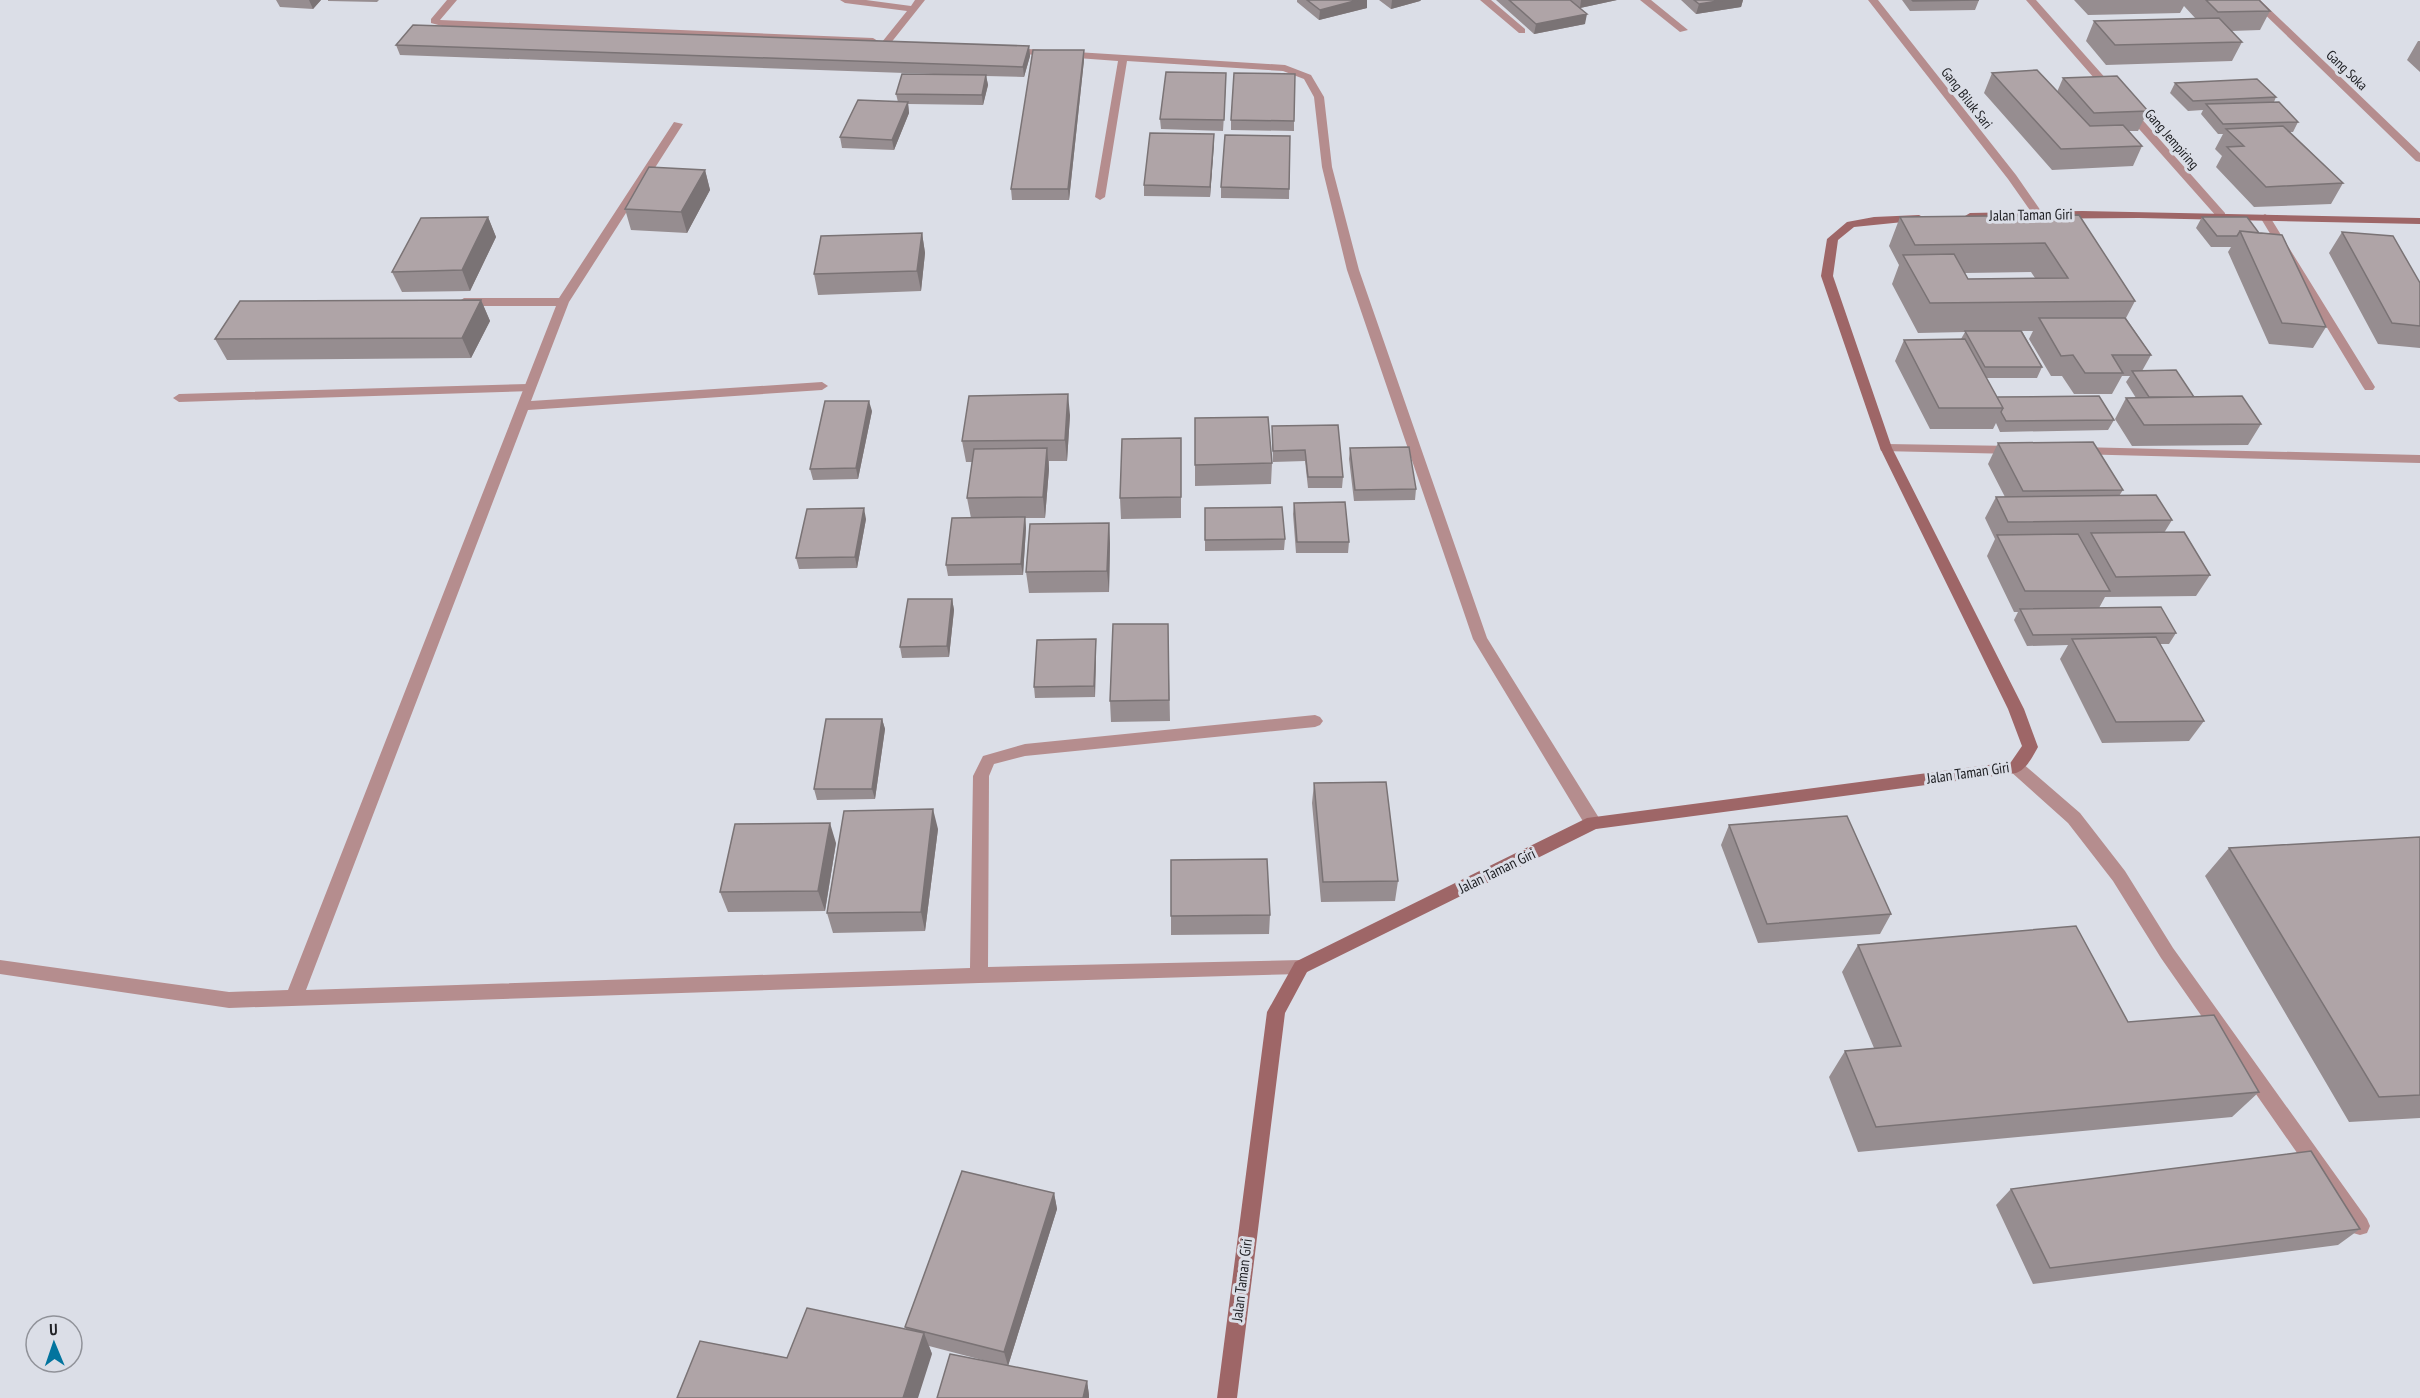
<svg xmlns="http://www.w3.org/2000/svg" width="2420" height="1398" font-family="'PT Sans Narrow',sans-serif">
<style>
.lines{fill:none;stroke-linecap:round;stroke-linejoin:round}
.lane{fill:#b58d8e;fill-rule:evenodd}
.street{fill:#b58d8e;fill-rule:evenodd}
.secondary{fill:#9e6667;fill-rule:evenodd}
.wall{fill:#968d90;fill-rule:evenodd}
.shaded-wall{fill:#7a7375}
.building{fill:#afa4a7;stroke:#7a7375;stroke-width:1.5}
.labels{text-anchor:middle;stroke-width:6;stroke-linejoin:round;paint-order:stroke}
.far-street-label{font-size:14px;fill:#202125;stroke:#dbdee7}
.street-label{font-size:15px;fill:#202125;stroke:#dbdee7}
</style>
<rect width="100%" height="100%" fill="#dbdee7"/>
<g class="lines">
<path class="lane" d="M528,384l4,1 2,3 -2,3 -353,11 -6,-4 6,-4z
M2016,761l6,2 58,50 45,58 48,77 194,271 3,7 -3,7 -7,2 -7,-2 -192,-275 -48,-77 -45,-58 -58,-52 -2,-4 2,-4z"/>
<path class="street" d="M447,0h10l-17,20 433,18 5,3 -5,3 -431,-18 -11,-3v-4z
M840,0h26l45,6 4,-6h10l-35,44 -3,1 -5,-3 25,-31 -62,-8z
M1480,0h11l34,29v4h-6z
M1640,0h11l37,30 -8,2z
M1868,0h10l138,175 27,39 -1,2h-8l-26,-37z
M2026,0h10l80,90v4h-8z
M2250,0h10l160,153v9l-4,-1z
M1011,48l274,17 26,10 13,22 8,70 27,103 128,368 112,180 2,5 -2,5 -6,1 -6,-1 -114,-189 -126,-369 -25,-103 -8,-70 -10,-18 -21,-8 -156,-10 -22,136 -5,3 -5,-3 23,-136 -110,-8v-4z
M2124,108h8l93,105v4h-8l-93,-105z
M674,122l9,2 -114,178 -38,99 291,-19 6,4 -6,4 -294,20 -222,580 664,-22 3,-192 10,-20 42,-12 290,-29 5,2 3,4 -3,4 -5,2 -290,29 -31,8 -5,12 -1,191 313,-7 6,2 3,5 -3,5 -6,2 -322,9 -750,25 -229,-34v-14l229,32 59,-2 268,-684h-92l-6,-4 6,-4h95z
M2265,214l5,3 105,170 -2,3h-8l-2,-3 -103,-170z
M1886,444l129,2 6,4 -6,4 -134,-3 -1,-3 1,-3z
M2078,447l342,8v8l-347,-9 -1,-3 1,-3z"/>
<path class="secondary" d="M2082,211l338,7v6l-281,-6 -169,1 -5,-3 5,-3z
M1919,215l6,3 -2,2 -69,7 -16,13 -5,36 59,172 132,261 14,38c-5,9 -12,23 -22,26l-420,56 -289,143 -22,41 -48,385h-20l50,-386 28,-50 292,-144 424,-56 11,-16 -14,-37 -128,-261 -59,-172 6,-37 20,-17 27,-5z"/>
</g>
<path class="wall" d="M276,0h45l-8,9 -33,-2z
M328,0h51l-2,2 -49,-1z
M1297,0h70v8l-48,12 -22,-18z
M1379,0h42l-1,1 -29,8z
M1496,0h121l-37,8 5,16 -51,10z
M1681,0h62l-2,7 -45,7z
M1902,0h77l-4,10 -65,1z
M2074,0h185l11,11 -10,19 -29,1 11,11 -10,19 -126,4 -20,-24 8,-20 102,-2 -12,-13 -4,7 -92,2z
M2418,41h2v31l-13,-12z
M396,45l633,1 1,10 -6,21 -38,-1 2,9 -5,20 -75,-1 1,9 -15,37 -52,-2 -2,-11 58,-35 -2,-8 66,-19 -562,-20z
M1084,60l-15,140h-57l-1,-11z
M1992,73l65,19 6,-14 85,33 -10,20h-9l13,15 -9,20 -81,4 -68,-77z
M1226,83l-3,48 -62,-2 -1,-10z
M2175,83l101,14 -2,5 24,20 -5,10h-3l53,51 -12,21 -77,3 -38,-40 6,-11 -7,-7 8,-15h-5l-17,-20 2,-4 -15,1 -18,-18z
M1231,120l63,1v10l-63,-1z
M1214,134l-4,63 -66,-1v-11z
M1290,136l-1,63 -68,-1v-11z
M705,170l5,20 -23,43 -56,-3 -6,-21z
M2079,215l56,86 -9,17 25,37 -9,16 52,26 67,27 -13,21 -116,1 -17,-27 11,-21h10l-10,-16 4,-6h-8l-10,18h-38l-12,-18h-11l-22,-37 4,-8h-11l20,36 -5,11h-51l11,19 117,23 -6,10 -108,2 -4,-9 -3,6h-63l-35,-68 9,-21 57,-1 4,-7 -47,1 -26,-49 7,-19 -10,-19 11,-29zM2031,272l4,6 -67,1 -3,-6z
M488,217l8,20 -26,54 -68,1 -10,-20z
M2202,217h45l79,110 -13,21 -44,-4 -41,-92 3,-5h-20l-15,-19z
M2342,232l78,51v65l-42,-4 -49,-91z
M922,233l3,20 -4,38 -103,4 -4,-21z
M481,300l9,21 -19,37 -244,2 -12,-21z
M872,411l-14,68 -45,1 -3,-11z
M1070,415l-3,46h-18v8l-4,49h-20l1,10 -3,47 -75,1 -2,-11 25,-47 -4,-20 5,-36h-6l-4,-21z
M1195,418l77,45 -1,21 -76,2z
M1272,426l71,51 -1,11h-34l-3,-27 -32,1z
M1181,438v80l-60,1 -1,-21z
M1998,443l125,47 -4,6 53,24 -8,13 46,42 -14,21 -91,1 -6,11 77,25 -7,11h-9l44,77 -15,20 -87,2 -42,-84 8,-14 -41,1 -13,-26 4,-8h-4l-27,-56 8,-17 -10,-21 11,-21h9l-17,-33z
M1350,448l66,41 -1,11 -61,1 -5,-42z
M1294,503l55,39 -1,11h-52l-3,-39z
M1205,508l80,31 -1,11 -79,1z
M866,519l-9,49 -58,1 -3,-11z
M1109,523l1,21 -1,48 -80,1 -3,-21z
M952,599l2,11 -5,47 -47,1 -2,-11z
M1168,624l2,97 -59,1 -1,-21z
M1096,650l-1,47 -60,1 -1,-11z
M882,719l3,10 -10,70 -58,1 -3,-11z
M1314,783l84,98 -3,20 -74,1 -9,-99z
M1729,825l162,89 -11,20 -122,9 -37,-98z
M938,829l-13,102 -92,2 -6,-20z
M2420,837v281l-71,4 -144,-246 24,-28z
M836,843l-11,68 -97,1 -8,-20z
M1270,915l-1,19 -98,1v-19z
M1858,945l270,77 131,70 -27,25 -374,35 -29,-75 16,-26 29,-3 -32,-76z
M2011,1189l349,40 -22,16 -305,39 -37,-79z
M1054,1193l3,16 -49,157 79,15 2,14v3h-152l53,-36 -61,-16 3,8 -26,-25 -1,-2z"/>
<path class="shaded-wall" d="M309,0h12l-8,9z
M1358,0h9v8l-48,12 1,-10z
M1392,0h29l-1,1 -29,8z
M1581,0h36l-37,8z
M1724,0h19l-2,7 -45,7 3,-10z
M1587,14l-2,10 -51,10 2,-10z
M1029,46l1,10 -6,21 -1,-10z
M1084,50v10l-15,140 -1,-11z
M986,75l2,10 -5,20 -1,-10z
M908,102l1,11 -15,37 -2,-10z
M1214,134v11l-4,52v-10z
M705,170l5,20 -23,43 -6,-21z
M488,217l8,20 -26,54 -8,-21z
M922,233l3,20 -4,38 -4,-20z
M481,300l9,21 -19,37 -9,-20z
M1068,394l2,21 -3,46 -2,-21z
M869,401l3,10 -14,68 -2,-11z
M1047,448l2,21 -4,49 -2,-21z
M864,508l2,11 -9,49 -2,-11z
M1025,517l1,11 -3,47 -2,-11z
M1109,523l1,21 -1,48 -2,-21z
M952,599l2,11 -5,47 -2,-11z
M1096,639v11l-1,47 -1,-11z
M882,719l3,10 -10,70 -3,-10z
M933,809l5,20 -13,102 -4,-19z
M830,823l6,20 -11,68 -7,-20z
M1054,1193l3,16 -49,157 -4,-14z
M924,1333l8,21 -14,44h-15z
M1087,1381l2,14v3h-6z"/>
<path class="building" d="M1307,0h51l-38,10z
M1509,0h61l17,14 -51,10z
M1694,0h30l-25,4z
M1912,0h67l-66,1z
M2206,0h53l11,11 -52,1z
M2219,18l23,24 -127,3 -21,-24z
M413,25l616,21 -6,21 -627,-22z
M1033,50h51l-16,139h-57z
M2037,70l53,56 33,-1 19,21 -81,3 -69,-76z
M1166,72l60,1 -2,47 -64,-1z
M1234,73l61,1 -1,47 -63,-1z
M902,74l84,1 -4,20 -86,-1z
M2117,76l31,35 -54,2 -31,-35z
M2257,79l19,18 -83,4 -18,-18z
M858,100l50,2 -16,38 -52,-3z
M2279,102l19,20 -75,2 -17,-20z
M2283,126l60,57 -77,4 -39,-40 17,-1 -18,-17z
M1150,133l64,1 -4,53 -66,-2z
M1225,135l65,1 -1,53 -68,-2z
M649,167l56,3 -24,42 -56,-3z
M2079,215l56,86 -205,2 -27,-48 51,-1 14,25 100,-1 -23,-35 -130,2 -15,-28z
M488,217l-26,53 -70,2 29,-54z
M2202,217h45l12,16 -19,-2 -3,5h-20z
M2240,231l42,4 44,92 -44,-4z
M2342,232l51,4 27,47v43l-28,-3z
M922,233l-5,38 -103,3 7,-38z
M481,300l-19,38 -247,1 25,-38z
M2039,318h86l26,37h-39l11,18h-38l-12,-18 -12,1z
M1965,331h56l21,36h-57z
M1965,339l38,69h-64l-35,-68z
M2176,370l18,27h-45l-17,-26z
M1068,394l-3,46 -103,1 7,-45z
M2099,396l15,24 -108,1 -5,-9 2,-4 -6,-11z
M2242,396l19,28 -117,1 -18,-27z
M825,401h44l-13,67 -46,1z
M1268,417l4,46 -77,2v-47z
M1338,425l5,52h-35l-3,-27 -32,1 -1,-25z
M1181,438v59l-61,1 2,-59z
M2093,442l30,48 -100,1 -25,-48z
M1409,447l7,42 -61,1 -5,-42z
M1047,448l-4,49 -76,1 7,-49z
M2156,495l16,25 -164,2 -12,-25z
M1345,502l4,40h-52l-3,-39z
M1282,507l3,32 -80,1v-32z
M864,508l-9,49 -59,1 11,-49z
M1025,517l-4,47 -75,1 6,-47z
M1109,523l-2,48 -81,1 4,-48z
M2184,532l26,43 -94,2 -25,-44z
M2078,534l32,57h-85l-28,-56z
M908,599h44l-5,47 -47,1z
M2161,607l15,26 -143,2 -13,-26z
M1113,624h55l1,76 -59,1z
M2156,637l48,84 -88,1 -44,-83z
M1096,639l-2,47 -60,1 3,-47z
M826,719h56l-10,70h-58z
M1386,782l12,99 -75,1 -9,-99z
M933,809l-12,103 -94,1 17,-102z
M1847,816l44,98 -124,10 -38,-99z
M830,823l-12,68 -98,1 15,-68z
M2420,837v258l-41,2 -150,-249z
M1267,859l3,56 -99,1v-56z
M2076,926l52,96 86,-7 45,77 -383,35 -31,-76 56,-5 -43,-101z
M2311,1151l49,78 -310,39 -39,-79z
M962,1171l92,22 -50,159 -99,-25z
M807,1308l117,25 -21,65h-226l23,-57 87,17z
M950,1354l137,27 -4,17h-146z"/>
<g class="labels">
<g class="far-street-label">
<text transform="translate(2347 70) rotate(44)" y="5">Gang Soka</text>
<text transform="translate(1967 98) rotate(52)" y="5">Gang Biluk Sari</text>
<text transform="translate(2172 139) rotate(49)" y="5">Gang Jempiring</text>
</g>
<g class="street-label">
<text transform="translate(2031 215) rotate(-1)" y="5">Jalan Taman Giri</text>
<text transform="translate(1968 773) rotate(-8)" y="5">Jalan Taman Giri</text>
<text transform="translate(1497 871) rotate(-26)" y="5">Jalan Taman Giri</text>
<text transform="translate(1242 1280) rotate(-83)" y="5">Jalan Taman Giri</text>
</g>
</g>
<g transform="translate(54 1344) rotate(358)"><circle r="28" fill="#dbdee7" stroke="#909299" stroke-width="1.5"/>
<path d="M0-4.5L10 22L0 15L-10 22Z" fill="#02749e"/>
<text y="-9" font-size="16" font-weight="bold" text-anchor="middle" fill="#202125">U</text>
</g>
</svg>
